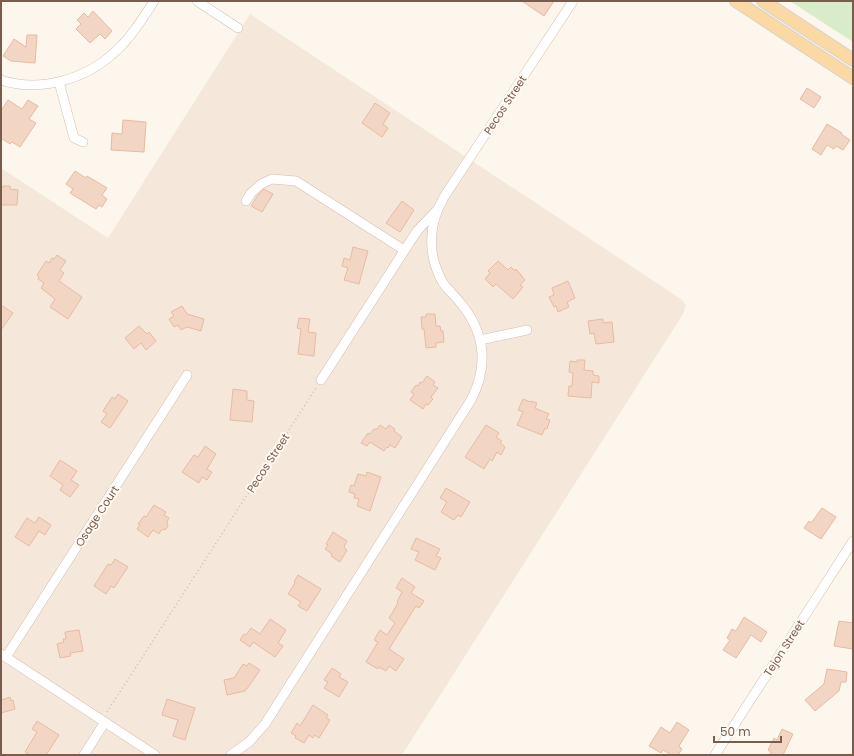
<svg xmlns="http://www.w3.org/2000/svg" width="854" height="756" font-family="Poppins,sans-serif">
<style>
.residential{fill:#f5e8da}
.green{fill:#d8ecc9}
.building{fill:#f3d5c3;stroke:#e6bba3}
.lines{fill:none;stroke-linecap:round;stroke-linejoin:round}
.minor-casing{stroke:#d1beb0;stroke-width:10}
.major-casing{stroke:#dad1cd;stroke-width:14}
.path{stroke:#d9b8a5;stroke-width:1.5;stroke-dasharray:1 3;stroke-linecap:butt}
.minor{stroke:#fff;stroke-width:9}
.major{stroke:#fbd9a5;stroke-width:12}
.labels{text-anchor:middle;stroke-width:4;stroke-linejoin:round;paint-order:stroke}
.street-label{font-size:11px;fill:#7a5c4d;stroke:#fffaf3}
</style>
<rect width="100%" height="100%" fill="#fdf6ec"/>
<path class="residential" d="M250,14l431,285 5,6 -3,9 -281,441h-401v-587l107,70z"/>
<path class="green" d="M790,1h63v41z"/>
<path class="building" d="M522,1h32l-10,15z
M93,11l19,20 -7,8 -5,-5 -10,9 -14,-14 5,-5 -4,-4 7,-7 4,4z
M27,35h10l-2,28 -24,-2 -8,-5 11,-17 12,8z
M807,88l14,9 -7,11 -14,-9z
M8,100l14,9 6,-9 10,6 -9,13 7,4 -16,24 -8,-5 -2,2 -9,-6v-27z
M375,103l15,10 -7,11 5,4 -6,9 -20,-14z
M123,120l23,2 -2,30 -33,-2 1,-17 10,1z
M827,124l15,9 -1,1 9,6 -7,10 -7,-4 -2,3 -7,-4 -6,10 -9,-6z
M75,171l11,7 1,-2 20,12 -5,7 5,4 -5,8 -3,-2 -3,4 -26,-16 3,-4 -7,-5z
M3,186h7v3l8,1 -1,15h-16v-17h1z
M264,189l9,5 -11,18 -11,-6 7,-11z
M402,201l12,9 -14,22 -14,-9z
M353,247l15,4 -9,33 -15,-4 4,-12 -6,-2 2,-8 6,2z
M57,255l9,6 -6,9 4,3 -5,8 23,16 -14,22 -18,-12 5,-8 -14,-11 3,-5 -6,-4 1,-2 -2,-2 9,-14 3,2 3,-5 2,1z
M498,261l10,9 3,-3 4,4 1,-2 9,11 -5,5 3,2 -10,12 -17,-15 -3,3 -8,-8 5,-6 -2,-2z
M568,281l7,17 -8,4 2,5 -11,5 -2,-6 -2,1 -5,-10 5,-2 -2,-7z
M1,305l12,8 -12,17z
M182,306l5,8 17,5 -3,12 -14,-4 -6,3 -3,-5 -4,2 -5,-8 5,-3 -3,-4z
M426,314h9l1,12h4l1,5h2l1,11 -8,1v4l-10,1 -2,-19h-2l-1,-12h5z
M299,318l11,1 -2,13 8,1 -2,23 -16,-2 3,-25 -4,-1z
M603,319v4l9,-1 2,20 -18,2 -2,-11 -4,1 -2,-13z
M139,326l8,8 2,-2 7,9 -10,9 -5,-7 -7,6 -9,-11z
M577,360h8l-1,10 9,1v4l6,1v7l-7,-1 -1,16 -23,-2 1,-10h3l1,-13 -4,-1 1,-11 7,1z
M427,376l8,6 -2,3 5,3 -7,9 2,2 -5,6 -2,-1 -3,5 -13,-9 4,-6 -3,-2 5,-7 2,1 2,-4 2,1z
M233,389l14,2v9l7,1 -2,21 -22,-2z
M118,394l10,7 -18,27 -9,-6 6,-8 -4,-3 9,-14 3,2z
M523,399l7,3 1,-1 6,2 -2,5 14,6 -3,5 4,1 -3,9 -2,-1 -3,7 -25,-10 6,-13 -5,-2z
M380,425l6,4 3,-4 6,4 -1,2 8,6 -7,11 -5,-3 -2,3 -1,-1 -3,4 -14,-9 -3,4 -6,-3 7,-10 2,1 4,-5h3z
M486,425l13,8 -3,4 6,4 -2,2 5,4 -4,8 -4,-3 -5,9 -2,-2 -6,10 -19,-12z
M205,446l11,8 -9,15 5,3 -5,8 -5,-3 -3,6 -17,-11 12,-17 4,2z
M60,460l17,11 -6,9 8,5 -9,12 -10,-7 3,-5 -13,-9z
M367,472l14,5 -11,34 -13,-5 2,-7 -5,-1 1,-4 -6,-2 2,-7 3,1 4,-12 8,2z
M446,488l24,14 -9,15 -3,-2 -4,5 -13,-8 6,-10 -7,-4z
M154,505l12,7 -2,3 5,3 -2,3 1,5 -2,3 -5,1 -2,4 -6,-4 -5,7 -11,-8 3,-4 -2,-1 6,-8 2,1z
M822,508l14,9 -15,22 -17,-11 5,-7 2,2z
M39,517l12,8 -6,10 -6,-4 -10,15 -14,-9 12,-19 8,5z
M333,532l14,9 -3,6 3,3 -7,12 -9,-6 1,-2 -7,-5 3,-4 -2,-1z
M416,538l24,11 -4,7 5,2 -6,12 -20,-10 4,-8 -8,-3z
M115,559l13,8 -14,21 -3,-2 -5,8 -12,-8 14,-22 3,1z
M298,575l23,14 -14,22 -9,-5 3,-4 -13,-8 7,-11 -1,-1z
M402,578l13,9 -4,6 13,8 -5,7 -3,-2 -27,43 15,10 -8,12 -7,-5 -3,5 -7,-4 -1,2 -12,-7 12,-20 -4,-2 6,-10 7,5 8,-12 -6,-5 9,-15 -1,-1 5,-10 -6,-4z
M744,617l23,15 -6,10 -10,-7 -15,23 -13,-8 7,-10 -3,-2 5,-9 4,2z
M270,619l16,11 -8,13 5,3 -8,11 -22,-15 -3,5 -10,-7 4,-6 2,1 5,-7 9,6z
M839,621l14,2v26l-19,-3z
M79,630l4,21 -13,2 1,3 -11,2 -3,-14 7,-2 -1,-3h3l-1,-7z
M249,663l11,7 -11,16 -4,5 -18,4 -3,-15 10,-2 9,-14 4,2z
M332,668l9,6 -2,3 9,5 -9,15 -15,-9 4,-6 -4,-2z
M827,669l20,3 -1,10h-5l-2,9 -24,20 -10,-11 19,-16z
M10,697l1,4 2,-1 2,9 -14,4v-13z
M167,699l28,9 -10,32 -12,-4 5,-16 -16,-5z
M313,705l15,10 -2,3 4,2 -11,18 -4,-3 -2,3 -4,-3 -5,8 -9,-5 1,-2 -5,-3 6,-10 3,3z
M37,721l22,14 -13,20h-16l-5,-3 12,-20 -5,-3z
M677,722l12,8 -10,16 3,3 -4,6h-7l-8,-5 -2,3 -12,-7 12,-19 9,6z
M782,729l11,5 -10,21h-13l1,-3 -3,-2 6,-12 3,2z"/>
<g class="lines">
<defs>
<path id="minor" d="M197,1l41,27
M1,80c40,13 86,-1 116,-30 15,-14 26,-32 37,-49
M59,82l15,56 9,4
M246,201l5,-8 10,-9 11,-5 24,2 108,69
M480,340l47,-10
M321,380l96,-149 21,-22 6,-12 129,-196
M1,654l154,101
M6,657l181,-282
M84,755l21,-33
M231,755l18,-13 16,-18 206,-324c17,-33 15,-64 -8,-94 -6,-8 -14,-15 -20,-23 -13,-23 -15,-49 -5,-74
M715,755l138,-214"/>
<path id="major" d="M736,1l117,77
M763,1l90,59"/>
</defs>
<use href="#minor" class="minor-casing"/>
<use href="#major" class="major-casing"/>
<path class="path" d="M107,712l209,-324"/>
<use href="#minor" class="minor"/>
<use href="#major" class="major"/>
</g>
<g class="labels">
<g class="street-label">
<text transform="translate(505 105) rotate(-57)" y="4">Pecos Street</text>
<text transform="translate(268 463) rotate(-57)" y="4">Pecos Street</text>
<text transform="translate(97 516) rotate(-57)" y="4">Osage Court</text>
<text transform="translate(784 648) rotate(-57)" y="4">Tejon Street</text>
</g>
</g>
<rect width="854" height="756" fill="none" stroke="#7a5c4d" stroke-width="4"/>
<path d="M714 736v6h67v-6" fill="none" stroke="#7a5c4d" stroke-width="2"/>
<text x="720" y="736" font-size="12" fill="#7a5c4d" stroke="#fffaf3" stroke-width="3" paint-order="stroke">50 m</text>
</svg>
